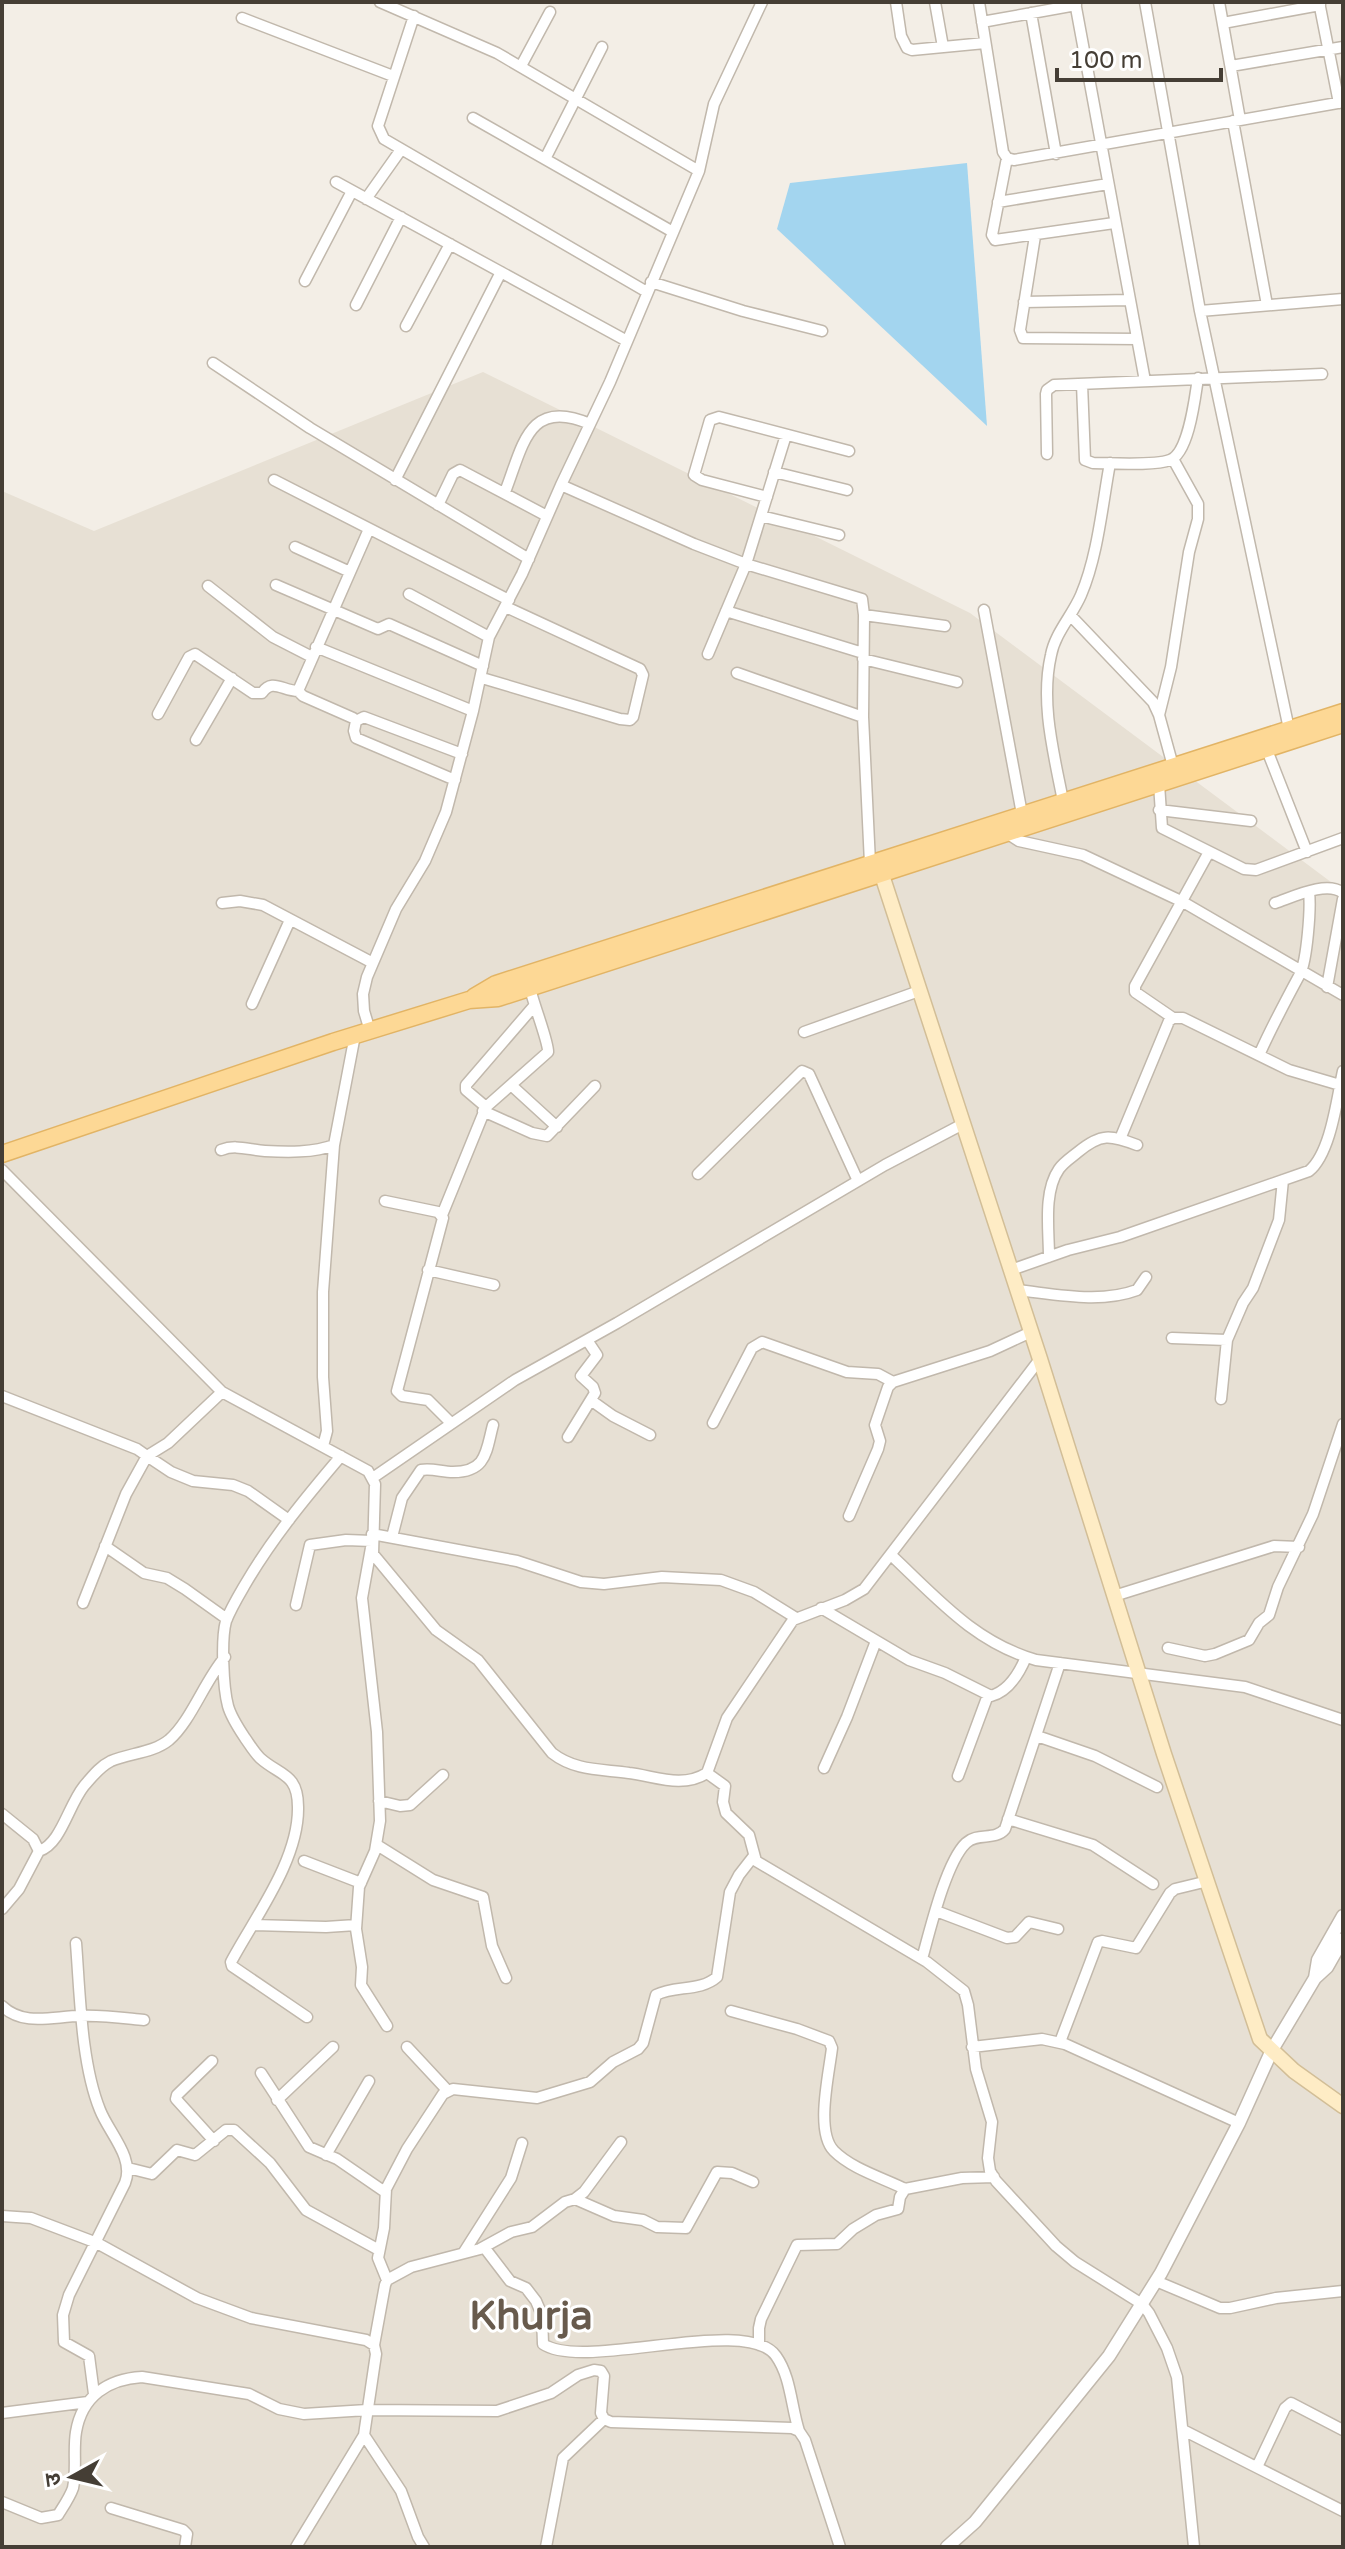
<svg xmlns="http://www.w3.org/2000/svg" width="1345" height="2549" font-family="'Varela Round','Noto Sans Devanagari',sans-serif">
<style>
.residential{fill:#e7e0d4}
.water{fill:#a3d5ef}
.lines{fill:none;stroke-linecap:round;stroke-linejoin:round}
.minor-casing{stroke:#c1b8ac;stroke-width:13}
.tertiary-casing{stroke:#c1b8ac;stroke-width:15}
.secondary-casing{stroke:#d2be97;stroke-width:17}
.primary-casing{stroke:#e2b465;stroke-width:19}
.minor{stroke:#fff;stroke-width:10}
.tertiary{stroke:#fff;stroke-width:12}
.secondary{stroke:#feecc5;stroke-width:14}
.primary{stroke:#fdd895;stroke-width:16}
.labels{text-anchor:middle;stroke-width:6;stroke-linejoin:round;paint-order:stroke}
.town-label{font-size:40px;font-weight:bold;fill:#685b4d;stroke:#fff}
</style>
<rect width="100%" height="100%" fill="#f3eee6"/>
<path class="residential" d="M483,372l487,241 373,278v1656h-1341v-2056l92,40z"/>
<path class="water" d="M967,163l20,263 -210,-197 13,-46z"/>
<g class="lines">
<defs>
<path id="minor" d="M380,2l117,51 202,118
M896,2l5,34 6,12 5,2 73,-7
M935,2l8,45
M979,2l24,150 4,6 7,2 329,-58
M1075,2l70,379
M1145,2l55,309 89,418
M1219,2l21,118
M1319,2l20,101
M1031,13l25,141
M414,16l-36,110 6,13 263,153
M242,18l151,58
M982,22l94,-17
M1223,23l97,-18
M521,66l29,-54
M1231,66l112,-19
M473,118l200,114
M1233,121l34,184
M1007,158l-15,77 3,5 119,-17
M545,159l57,-112
M336,182l291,159
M366,199l34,-48
M998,202l110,-18
M1035,236l-15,94 3,8 114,1
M305,281l47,-90
M651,282l92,29 79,20
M1024,302l105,-2
M356,305l45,-88
M1200,311l143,-12
M406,326l44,-82
M213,363l97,65 219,131
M1082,384l3,76 8,3c18,0 62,3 77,-3 19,-7 25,-63 28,-82
M1047,454l-1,-60 1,-4 7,-5 268,-11
M774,472l73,18
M274,480l235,120
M395,480l106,-208
M561,485l133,59 52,20 116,35 2,16 -1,102 7,146
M505,492c18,-46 23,-95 85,-68
M767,497l-65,-17 -8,-5 16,-55 9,-3 130,34
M438,505l15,-31 7,-4 87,46
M761,516l78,19
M369,529l-71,162 5,5 50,22 3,3 -2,10 2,7 99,42
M295,547l55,25
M276,585l102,44 11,-5 94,42
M208,586l65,51 39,20
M409,594l80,43
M984,610l38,204
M726,611l137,42
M864,615l81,11
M1071,616l82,86 6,13 14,51
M316,647l157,64
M708,654l38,-90 40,-129
M863,659l94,23
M737,673l126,44
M482,678l138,41 10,1 3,-3 10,-42 -3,-6 -134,-62
M158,714l31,-57 6,-3 58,39h9c10,-15 21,-2 36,-2
M1159,715l12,-48 18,-115 9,-33v-15l-25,-45
M356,721l8,-4 98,37
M196,740l36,-62
M1265,745l42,107
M1159,784l3,44 82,41 12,1 87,-32
M1063,801c-9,-47 -23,-98 -12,-146 4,-22 21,-39 30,-60 17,-40 21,-89 29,-132
M1159,810l92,11
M1005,832l14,9 64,14 100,47 160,93
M222,903l18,-2 23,4 110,58
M1275,903c18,-6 52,-23 68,-10
M1327,987l16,-88
M252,1004l38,-84
M1173,1018l-38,-26v-6l74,-134
M370,1031l-6,-20 -1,-17 4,-17 29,-68 29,-48 21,-49 27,-101 16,-74 33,-63 39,-89 49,-103 89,-211 15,-67 48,-102
M804,1032l115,-41
M1260,1053c12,-27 26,-53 40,-79 7,-14 11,-66 9,-82
M511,1085l46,42
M486,1107l-20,-17v-5l68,-79
M483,1111l49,22 15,3 48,-50
M1120,1139l49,-118 4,-3h10l106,52 51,15
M221,1150c15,-6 28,0 44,1 21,1 49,2 69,-6
M2,1170l220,222 146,79 7,13 -2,70 63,76 42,30 74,93c23,18 49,16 77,20 26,3 53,16 78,0l20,-55 66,-98 52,-20 19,-11 176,-230
M698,1174l104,-103 7,3 49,107
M385,1201l53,11 5,6 -46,173 5,5 26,4 23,23
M442,1215l44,-108 62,-55c1,-9 -15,-49 -18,-64
M1049,1257c0,-27 -6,-65 10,-88 5,-7 13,-12 19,-17 23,-19 32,-17 59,-7
M428,1270l66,15
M1011,1270l57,-20 52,-13 189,-66c22,-18 28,-73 34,-100
M1017,1290c38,4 83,14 120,0l9,-13
M1172,1338l55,2
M2,1396l135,53 10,7 21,-13 54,-51
M1221,1399l6,-59 16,-37 10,-15 26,-68 4,-40
M592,1401l21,15 37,19
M713,1423l39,-75 10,-6 85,30 31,2 15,8
M568,1437l27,-44 -2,-6 -12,-11 16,-21 -10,-15
M323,1446l4,-15 -4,-54v-85l11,-147 21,-110
M374,1477l141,-97 102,-57 268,-158 78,-41
M849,1516l29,-67 2,-8 -5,-16 13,-38 5,-5 97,-31 41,-19
M372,1534l145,27 64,21 23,2 58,-7 59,3 33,12 42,26
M392,1537l10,-39 19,-28c11,-2 21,2 32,2 34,0 33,-21 40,-47
M105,1546l39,27 23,5 18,11 42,30
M371,1548l-9,50 15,134 3,89 -5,30 -16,36 -3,42 6,38 -1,18 26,41
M891,1555c46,43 83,87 145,105l209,27 98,33
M1114,1596l160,-50 25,1
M83,1603l43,-109 21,-38 24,16 22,9 40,4 15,6 41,29
M296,1605l14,-60 36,-5 26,1
M821,1608l88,52 36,13 46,23c18,-5 28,-22 35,-39
M1168,1648l37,8 10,-2 34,-14 10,-17 10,-8 9,-28 35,-73 30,-90
M1037,1736l58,20 62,31
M824,1768l23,-51 29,-76
M707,1773l18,13 -2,16 3,11 23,22 7,26 171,101 37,29 4,14 8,64 16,53 -4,36 2,13 6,10 60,65 19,16 67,42 7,9 18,35 10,29 17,170
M958,1776l30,-81
M379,1801l21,5 10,-1 33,-30
M2,1814l31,25 6,12 -20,38 -17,20
M1008,1819l85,26 60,39
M377,1845l56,35 50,17 9,49 14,32
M39,1851c22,-7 29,-45 45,-65 8,-9 15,-19 27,-25 19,-8 42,-8 58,-21 22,-19 35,-58 56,-83
M304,1861l57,22
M936,1911l71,27 8,-1 14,-15 29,7
M254,1925l72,2 30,-2
M76,1943c4,51 5,120 24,167 9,23 35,48 25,73l-56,112 -6,20 1,27 25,14 5,38
M922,1959c8,-29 24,-97 44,-116 12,-11 29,-2 39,-14l55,-166
M2,2006c22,21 52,10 79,10 20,-1 42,2 63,4
M731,2011l66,18 32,12 3,7c-3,26 -17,84 2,103 18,18 49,27 71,38
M307,2017l-75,-51 -1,-4c24,-45 68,-102 67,-155 0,-34 -18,-31 -38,-49 -6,-6 -10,-13 -15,-20 -6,-9 -14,-21 -17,-32 -5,-19 -7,-67 -2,-85 5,-13 13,-26 20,-38 27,-46 61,-87 95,-127
M1060,2042l38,-100 4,-1 34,7 34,-55 5,-4 33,-8
M407,2047l40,43
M972,2047l70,-8 23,5 174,79
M212,2061l-35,34 -1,4 38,42
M261,2073l48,74 28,12 48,33
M277,2100l56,-53
M326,2155l43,-74
M128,2168l24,6 25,-24 18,5 31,-25h8l36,33 36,47 73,40
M575,2199l9,-7 37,-50
M2,2216l29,2 66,25 100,55 54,20 115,22 8,5 2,9 -12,81 37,56 17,46 6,10
M484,2247l26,34 16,7 10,13 6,14 1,29c41,28 204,-30 233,12 15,21 15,50 23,75
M464,2252l47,-74 11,-35
M387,2280l-9,-22 6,-30 2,-39 21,-40 36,-55 10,-5 84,9 53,-16 23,-20 25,-13 5,-6 13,-48c19,-10 44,-3 61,-18l13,-85 9,-17 14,-18
M1156,2281l64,27h10l46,-10 67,-7
M374,2345l11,-60 2,-5 24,-13 69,-18 31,-17 21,-5 33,-25 10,-3 39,17 29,4 14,7 29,1 31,-56 15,1 21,9
M759,2345v-17l2,-9 36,-74 40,-1 16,-15 23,-14 22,-6 2,-12 5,-8 57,-11 32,-1
M2,2413l86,-11
M1183,2430l160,81
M1257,2467l28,-59 6,-5 52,27
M2,2502l39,16 17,-3c5,-8 12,-18 15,-27 4,-18 0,-38 3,-56 6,-36 32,-53 66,-55l107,17 30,15 25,5 63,-4 130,1 54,-18 27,-18 16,-5 7,1 3,5 -3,37 3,6 7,3 181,6 7,3 6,9 35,107
M111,2508l72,22 4,4 -2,13
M296,2547l68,-112
M546,2547l17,-89 41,-39"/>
<path id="tertiary" d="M1315,1978l3,-18 25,-44
M947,2547l28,-25 134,-166 52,-83 78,-150 33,-73 43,-72 12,-11 16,-28"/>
<path id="secondary" d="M878,863l162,496 124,395 96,285 34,32 49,35"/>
<path id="primary" d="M474,997l22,-13 847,-272
M2,1154l331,-112 136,-42 29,-2 845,-274"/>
</defs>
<use href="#minor" class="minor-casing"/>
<use href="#tertiary" class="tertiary-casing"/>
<use href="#secondary" class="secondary-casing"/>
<use href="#primary" class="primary-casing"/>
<use href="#minor" class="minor"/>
<use href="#tertiary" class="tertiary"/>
<use href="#secondary" class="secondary"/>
<use href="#primary" class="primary"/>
</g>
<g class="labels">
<g class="town-label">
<text x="531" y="2329">Khurja</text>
</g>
</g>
<rect width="1345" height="2549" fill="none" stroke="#453e35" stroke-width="8"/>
<g transform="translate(72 2477) rotate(262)" stroke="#ffffff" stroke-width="6" paint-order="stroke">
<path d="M0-6L14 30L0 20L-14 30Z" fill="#453e35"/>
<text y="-12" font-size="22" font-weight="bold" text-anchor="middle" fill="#453e35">उ</text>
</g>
<path d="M1057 68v12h164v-12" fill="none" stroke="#453e35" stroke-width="4"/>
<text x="1069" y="68" font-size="24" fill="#453e35" stroke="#ffffff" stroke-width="6" paint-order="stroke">100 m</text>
</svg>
